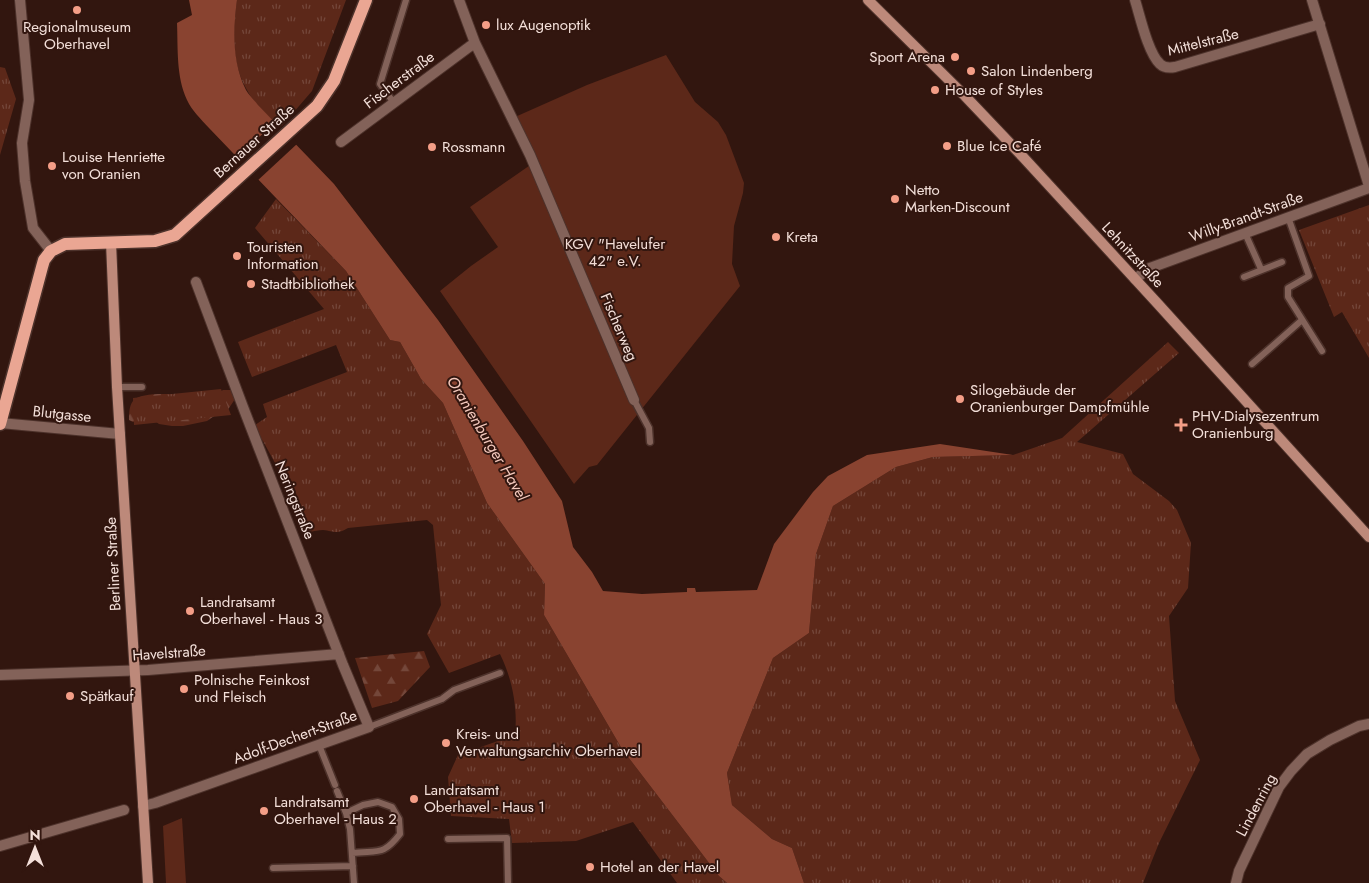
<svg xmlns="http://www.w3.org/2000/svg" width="1369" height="883" font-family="Jost,sans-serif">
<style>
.green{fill:#5c2819}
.forest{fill:url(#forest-firs)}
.park{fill:url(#park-tufts)}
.water{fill:#894330}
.pier{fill:#32160f}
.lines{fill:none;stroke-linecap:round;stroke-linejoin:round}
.lane-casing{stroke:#4d322b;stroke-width:9}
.street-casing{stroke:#4d322b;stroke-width:12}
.secondary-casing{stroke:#4d322b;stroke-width:12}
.primary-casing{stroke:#4d322b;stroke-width:15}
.lane{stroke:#836259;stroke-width:6}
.street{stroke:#836259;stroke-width:10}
.secondary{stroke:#bd897a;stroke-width:10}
.primary{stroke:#eaa693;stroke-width:12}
.poi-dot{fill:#f49e87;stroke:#32160f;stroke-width:2}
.labels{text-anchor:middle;stroke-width:4;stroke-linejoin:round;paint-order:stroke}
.poi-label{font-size:15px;fill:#f4e0da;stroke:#32160f;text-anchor:start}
.street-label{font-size:15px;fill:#f4e0da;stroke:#32160f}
.park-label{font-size:15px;fill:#f2dcd5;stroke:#32160f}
.water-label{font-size:16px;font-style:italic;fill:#f3c8bc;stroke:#32160f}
</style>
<defs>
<pattern id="forest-firs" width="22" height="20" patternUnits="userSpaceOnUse" patternTransform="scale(1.25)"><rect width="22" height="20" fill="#5c2819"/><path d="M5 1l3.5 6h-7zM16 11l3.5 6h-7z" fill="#74473a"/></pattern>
<pattern id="park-tufts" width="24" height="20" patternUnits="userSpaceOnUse" patternTransform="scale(1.25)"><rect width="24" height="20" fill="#5c2819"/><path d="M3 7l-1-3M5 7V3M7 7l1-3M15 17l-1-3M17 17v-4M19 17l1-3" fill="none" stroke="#74473a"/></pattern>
</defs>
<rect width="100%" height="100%" fill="#32160f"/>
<path class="green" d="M666,55l29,47 23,20 8,13 18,48 -1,10 -9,33 -2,38 8,22 -143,179 -8,2 -15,17 -42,-61 -92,-132 31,-25 27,-19 -28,-40 66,-46 -21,-44 72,-32z
M182,818l4,65h-20l-3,-57z"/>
<path class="forest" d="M223,390h8l4,9 -8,12 -10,3 -10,7 -24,5h-11l-13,-2 -4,-3 -18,-1 -4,2 -4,-2c0,-6 0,-14 4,-19 11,-13 63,-3 80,-6 4,0 7,-3 10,-5z
M424,651l6,16 -32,34 -26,7 -17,-50z"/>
<path class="park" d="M237,0h109l-34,91 -32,37c-11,-12 -26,-24 -33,-38 -16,-27 -14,-60 -10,-90z
M0,67l5,1 11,31 -16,56z
M276,199l70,72 44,69 10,2 21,37 22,24 44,100 58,81 -1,31 78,134 97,127 8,7h-50l-44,-61 -57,19 -64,2 -3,-24 -58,-3 -3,-39 10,-22 57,-20c3,-27 -3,-57 -15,-81l-51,19 -22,-39 14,-29 -8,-80 -6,-5 -79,8c-12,7 -14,3 -25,2 -4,0 -9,1 -13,2l-18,-50 -4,-6 -7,-2 -18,-33 -6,-5 -2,-11 12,-8 -4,-13 84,-32 -11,-27 -84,32 -14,-35 86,-33 -69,-81z
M1369,205v153l-27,-46 -8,5 -35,-87z
M1168,342l11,11 -102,89 46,12 10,20 36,27 8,9 14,33 -3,45 -19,28 6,85 25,59 -41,83 -16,40h-339l-12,-35 -20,-9 -40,-34 -5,-32 46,-115 36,-25 7,-79 17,-48 63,-39 37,-10 80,-2 49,-17z
M221,389l10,26 -97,10 -1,-27z"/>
<path class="water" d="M189,0h48c-4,30 -5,62 9,90 3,5 8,10 12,15l76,79 104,136 85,121 39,60 11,46 19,25 11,19 39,3 45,-2v-4h8l1,4 61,-2 17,-46 39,-52 15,-16 39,-21 73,-11 73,11 -80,2 -37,10 -63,39 -17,48 -7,79 -36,25 -46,115 5,32 40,34 20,9 12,35h-77l-8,-7 -97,-127 -78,-134 1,-31 -58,-81 -44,-100 -22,-24 -21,-37 -10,-2 -44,-69 -137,-143c-8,-9 -17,-17 -22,-28 -11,-23 -9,-52 -10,-77l15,-8z"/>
<path class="pier" d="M277,121l21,22 -42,39 -21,-23z"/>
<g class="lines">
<defs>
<path id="lane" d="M394,103l-14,-19 26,-84
M1288,217l21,59 -21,12v9l34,54
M1245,233l16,36
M1244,277l38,-15
M1252,364l50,-44
M117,387h25
M634,400l15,28 1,14
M369,727l73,-28 12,-9 46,-17
M319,745l16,40
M337,791l9,22 4,16 4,54
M346,813l17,-8 15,-3 14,5 7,12 1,15c-17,22 -21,16 -48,19
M448,839l59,-1 1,45
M273,868l80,-2"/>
<path id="street" d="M20,0l9,100 -7,43 3,38 8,47 18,23
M459,0l16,43 55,112 104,245
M1135,0c5,16 13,53 25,64 4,4 10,4 15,3l145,-43
M1312,0l57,186
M341,142l128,-95 6,-4
M1135,279l15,-11 219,-80
M0,423l120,11
M0,675l148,-5 191,-16
M143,806l12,-3 214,-76 -26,-62 -100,-258 -47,-125
M0,846l124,-36
M1236,883l3,-12 40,-84 12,-16 16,-17 23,-14 29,-14 10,-2"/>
<path id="secondary" d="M868,0l97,96 58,61 135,147 211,233
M111,242l6,145 31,496"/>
<path id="primary" d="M0,424l42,-157 2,-7 7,-9 14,-7 90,-3 20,-6 142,-129 17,-25 32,-81"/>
</defs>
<use href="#lane" class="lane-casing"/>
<use href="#street" class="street-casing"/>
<use href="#secondary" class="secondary-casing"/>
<use href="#primary" class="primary-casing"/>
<use href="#lane" class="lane"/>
<use href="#street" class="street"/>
<use href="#secondary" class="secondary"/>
<use href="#primary" class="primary"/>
</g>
<g class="poi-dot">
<circle cx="77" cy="10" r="5"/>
<circle cx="486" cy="25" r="5"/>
<circle cx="955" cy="57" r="5"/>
<circle cx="971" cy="71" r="5"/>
<circle cx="935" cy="90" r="5"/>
<circle cx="947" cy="146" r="5"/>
<circle cx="432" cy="147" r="5"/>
<circle cx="52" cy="166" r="5"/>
<circle cx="895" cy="199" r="5"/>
<circle cx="776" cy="237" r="5"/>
<circle cx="237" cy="256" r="5"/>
<circle cx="251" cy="284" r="5"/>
<circle cx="960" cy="399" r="5"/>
<path d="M1178.5 417.5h5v5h5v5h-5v5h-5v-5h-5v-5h5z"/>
<circle cx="190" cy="611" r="5"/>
<circle cx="184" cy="689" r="5"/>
<circle cx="70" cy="696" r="5"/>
<circle cx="446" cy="743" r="5"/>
<circle cx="414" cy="799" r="5"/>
<circle cx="264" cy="811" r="5"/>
<circle cx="590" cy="867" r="5"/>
</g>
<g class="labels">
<g class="poi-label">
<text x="496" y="30">lux Augenoptik</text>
<text x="77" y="32" text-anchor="middle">Regionalmuseum<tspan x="77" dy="17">Oberhavel</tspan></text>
<text x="945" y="62" text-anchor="end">Sport Arena</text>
<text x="981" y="76">Salon Lindenberg</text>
<text x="945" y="95">House of Styles</text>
<text x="957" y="151">Blue Ice Café</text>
<text x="442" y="152">Rossmann</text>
<text x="62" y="162">Louise Henriette<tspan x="62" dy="17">von Oranien</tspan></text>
<text x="905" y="195">Netto<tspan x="905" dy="17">Marken-Discount</tspan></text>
<text x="786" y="242">Kreta</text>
<text x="247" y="252">Touristen<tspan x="247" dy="17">Information</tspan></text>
<text x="261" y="289">Stadtbibliothek</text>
<text x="970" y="395">Silogebäude der<tspan x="970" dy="17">Oranienburger Dampfmühle</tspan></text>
<text x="1192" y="421">PHV-Dialysezentrum<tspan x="1192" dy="17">Oranienburg</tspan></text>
<text x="200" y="607">Landratsamt<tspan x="200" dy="17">Oberhavel - Haus 3</tspan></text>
<text x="194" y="685">Polnische Feinkost<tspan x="194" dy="17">und Fleisch</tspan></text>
<text x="80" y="701">Spätkauf</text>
<text x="456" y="739">Kreis- und<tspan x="456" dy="17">Verwaltungsarchiv Oberhavel</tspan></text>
<text x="424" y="795">Landratsamt<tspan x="424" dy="17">Oberhavel - Haus 1</tspan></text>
<text x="274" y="807">Landratsamt<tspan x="274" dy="17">Oberhavel - Haus 2</tspan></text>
<text x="600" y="872">Hotel an der Havel</text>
</g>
<g class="street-label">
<text transform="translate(1203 42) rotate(-14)" y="5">Mittelstraße</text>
<text transform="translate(399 80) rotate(-37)" y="5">Fischerstraße</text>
<text transform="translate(254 141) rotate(-42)" y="5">Bernauer Straße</text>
<text transform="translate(1246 217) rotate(-20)" y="5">Willy-Brandt-Straße</text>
<text transform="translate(1133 255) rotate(47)" y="5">Lehnitzstraße</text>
<text transform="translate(619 327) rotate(67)" y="5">Fischerweg</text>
<text transform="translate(62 414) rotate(6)" y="5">Blutgasse</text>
<text transform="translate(295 500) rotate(68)" y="5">Neringstraße</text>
<text transform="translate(113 564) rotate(-93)" y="5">Berliner Straße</text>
<text transform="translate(169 653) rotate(-4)" y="5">Havelstraße</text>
<text transform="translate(295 737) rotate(-20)" y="5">Adolf-Dechert-Straße</text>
<text transform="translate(1256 805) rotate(-62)" y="5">Lindenring</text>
</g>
<g class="park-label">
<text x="615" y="249">KGV "Havelufer<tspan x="615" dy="17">42" e.V.</tspan></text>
</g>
<g class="water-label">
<text transform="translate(488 438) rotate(59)" y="6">Oranienburger Havel</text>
</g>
</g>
<g transform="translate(35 848)" stroke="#32160f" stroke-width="4" paint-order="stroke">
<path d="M0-4L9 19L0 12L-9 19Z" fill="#f4e0da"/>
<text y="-8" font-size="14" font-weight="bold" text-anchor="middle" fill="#f4e0da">N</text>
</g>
</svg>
